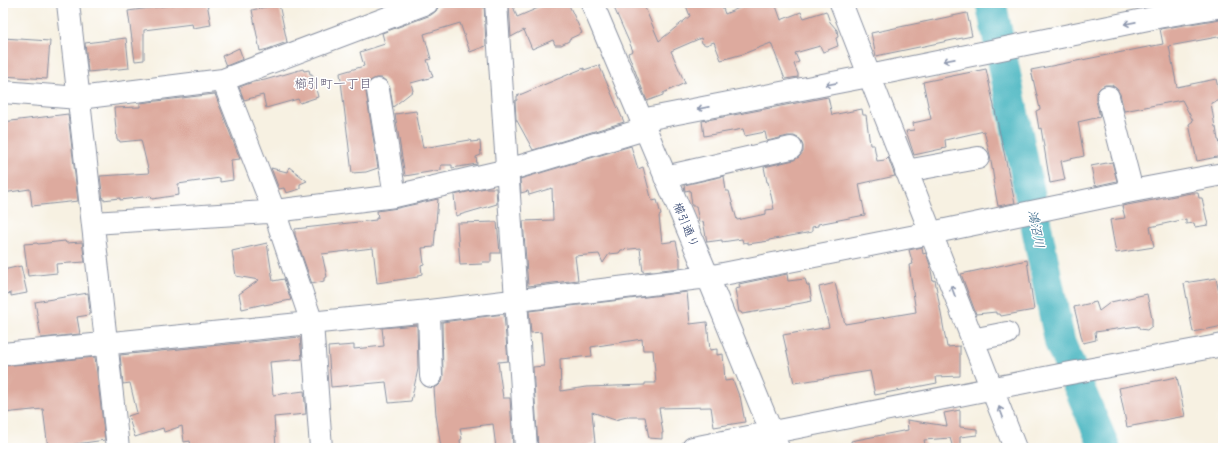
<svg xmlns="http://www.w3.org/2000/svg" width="1226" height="451" font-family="'Playpen Sans','Klee One',sans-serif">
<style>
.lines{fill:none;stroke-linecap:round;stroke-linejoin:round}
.river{stroke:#48b6c1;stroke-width:31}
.building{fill:#ddaa9e;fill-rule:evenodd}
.minor-casing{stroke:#8990a0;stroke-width:24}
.minor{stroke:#fff;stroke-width:22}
.oneway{stroke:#8d97ae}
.labels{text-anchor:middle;stroke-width:3;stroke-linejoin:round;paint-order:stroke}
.street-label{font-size:12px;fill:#1b2f5e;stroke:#fff}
.neighbourhood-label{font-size:13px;fill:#5f5a74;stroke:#fff}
.water-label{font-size:13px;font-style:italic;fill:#2b5e81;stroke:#fff}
</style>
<rect width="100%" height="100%" fill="#fff"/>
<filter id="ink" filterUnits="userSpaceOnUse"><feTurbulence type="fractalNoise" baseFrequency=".025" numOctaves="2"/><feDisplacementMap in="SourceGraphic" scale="8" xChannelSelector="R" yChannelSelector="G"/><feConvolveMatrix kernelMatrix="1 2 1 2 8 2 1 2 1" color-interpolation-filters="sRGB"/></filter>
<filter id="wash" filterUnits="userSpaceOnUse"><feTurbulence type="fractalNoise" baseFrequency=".012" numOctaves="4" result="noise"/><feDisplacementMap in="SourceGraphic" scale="16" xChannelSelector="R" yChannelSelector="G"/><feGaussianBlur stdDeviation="0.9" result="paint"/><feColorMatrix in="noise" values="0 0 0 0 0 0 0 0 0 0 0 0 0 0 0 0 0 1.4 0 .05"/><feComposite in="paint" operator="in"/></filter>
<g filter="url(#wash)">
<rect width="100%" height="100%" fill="#f7f1e2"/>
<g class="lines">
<path class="river" d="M991,3l69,340 45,105"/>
</g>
<g id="blocks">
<path class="building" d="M186,3h21l4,22 -18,3 -1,-4 -48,6v30l-9,1 -7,-50z
M451,3h33l2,43 -16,6 -10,-29 -36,11 7,25 -4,1 6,17 -22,6 2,8 -20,16 -3,-19 -3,-6 -5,-4h-6l-6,3 -4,5v6l12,76 -12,4 -14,1 -12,-100 24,-7 -4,-14 25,-8 -3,-11 49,-18 5,-4 2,-4z
M509,3h3l5,14 33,-14h18l14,30 -13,6v2l-8,4h-6l-2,-5 -21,9 -8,-19 -13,7z
M612,3h31l16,38 31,-25 -5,-13h36l4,11 26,-11h24l6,17 20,-8 3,6 22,-7 4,11 7,8 1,7 -2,1 2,8 -15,6 -3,-6 -25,7 4,9 -5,2 4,10v3l-13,2 -14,-36 -28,11 -22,6 -7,-18 -8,3 -4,-2 -1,-5 -30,13 14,32 -22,10v2l-16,6 -19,-48 5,-2z
M279,4l8,38 -19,7 -8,2 -8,-41z
M967,13l5,23 -96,20 -5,-23z
M1220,19l3,17 -54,10 8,41 39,-8 5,21 -10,3 4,24h1l2,13h1l3,16 -25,5 -8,-37 4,-3 -11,-21 -58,11 -4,-17 -3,-5 -5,-4h-7l-5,3 -4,6v6l4,17 -22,5 6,34 -23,5 4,19 -15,3 -9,-55 -2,1 -3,-18 4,-2 -9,-39 132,-26 -3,-15z
M3,38l47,3 -3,38 -44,-3z
M126,38l3,30 -41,4 -3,-29z
M239,48l4,11 -17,7 -4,-10z
M599,65l25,57 -91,28 -17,-31 -1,-18 2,-1v-4l67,-28v2z
M303,69l1,2 5,-1 1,4h2l6,23 -18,6 -2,-4 -32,9 -3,-13 -19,5 -5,-13 14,-5 12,-2z
M986,69l29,134 -17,3 -5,-26h1l-4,-25 -6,-24 -39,9 1,8 -32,7 -8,-24 8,-1 -1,-7 18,-4 -8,-37z
M215,94l25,65 -9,1 2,20 -13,2v-4l-42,6 1,11 -27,4 -1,-3 -31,4v-2l-17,2 -3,-24 49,-3 -8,-33 -21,2 -1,-2h-2l-3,-32 26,-1v-4z
M828,97l4,18 30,-6 1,6h3l4,30h4l3,16 8,-1 3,-3 7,19 -36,8 6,31 -47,9v2l-6,1v5l-43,8v1l-21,3v-2l-5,1 -1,-4 -20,3v-2l-15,2 -4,-21 -4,1 -3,-16h-4l-2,-16 -5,1 -1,-6 40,-9 2,15h3l8,29 29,-6v-4l8,-1 -6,-27h-1l-3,-15 30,-7 5,-3 4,-5v-6l-3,-7 -6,-3h-6l-21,5 -2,-9 -20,4 -2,-7 -39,7 -2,-15z
M416,111l7,37 47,-8 1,2 9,-1 1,14 -5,2 1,7 -25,4v-3h-11v5l-36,6 -10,-62z
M68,114l10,87 -46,5 -2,-17 -27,4v-71z
M631,146l7,23 5,-2 9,34 5,-1 4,15 -2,1 3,27 14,-2 4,18v9l-37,4 -3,-24 -19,2 -2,3 -10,1 -6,9 -4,-9 -24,2 3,24 -50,6 -5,-65 30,-1 -1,-32 -23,7 -1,-4 -7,2 -1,-14z
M1112,162l5,19 -22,5 -4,-20z
M289,167l18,14 -7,3v5l-14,4 -2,-5 -5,1 -8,-21 16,4z
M485,188h11l1,16 -41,12 -2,-21z
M1191,193h7l1,5h3l6,27 -13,2 -1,-4 -8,1v-5l-36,8 4,20 -38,6 -6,-33 15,-2 -3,-12z
M438,199l-4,48 -12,1 2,16 -3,1 1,9 -4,1v2l-41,6 -4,-35 -51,6 5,23 -3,1v3l-12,3 -17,-49v-6l81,-9v-2h2l-1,-7 21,-3z
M497,222l3,31h-9v9h-8l-1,2 -22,1 -3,-42z
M65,241l1,2 16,-1 3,20 -29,2 1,9 -29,3 -4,-32 13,-1 1,1z
M267,243l6,38 11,-2 7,21 -27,5v-1l-22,5 -3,-15 20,-14 -23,-4 -4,-25z
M922,247l1,7 3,-1 4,12 3,16 2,-1 12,67 13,-1v30l-24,1 1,6 -62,12 -5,-24 -76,12 -11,-48 46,-8 -10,-40 16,-4 10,41 71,-12 -7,-47 4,-1 -4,-14z
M1027,260l7,50 -33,6 -1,-2h-4v-2l-20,2 -15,-40z
M21,266l6,27 -16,3v-3l-8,2v-25z
M787,274l1,7 17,-2 2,6h2l3,16 -21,4v1l-49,8 -1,-2h-2l-4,-23 5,-1 -1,-4z
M1216,278l7,35v13l-30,6 -9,-49z
M687,292l3,32 17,-2 3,28 7,-1v6l6,-1 2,27 8,-1 6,16h1l5,26 -31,5 -3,-20 -52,1 4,25h-1v6l-13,-1 -4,-21h-18l-12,3 -23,-8 3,31 -8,2v1l-15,2h-34l-5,-81 11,-1 -3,-34 -10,1 -2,-22zM642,339l1,11h10l3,33h-11v2l-59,2 -25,4 -1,-32 32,-3 -1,-9z
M88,293l2,19h-1v3l-12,2 3,17 -39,4 -6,-36z
M1147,294l5,25v7l-5,4 -7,-1 -2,-3 -43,6 1,8 -13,3 -9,-36 22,-5 3,9 12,-9z
M504,314l4,47 -10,1 5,36h7l3,50h-17l-3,-24 -33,4 2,11 -2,1 1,8h-20l-5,-33 -2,-27 4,-2 4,-4 1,-6 -1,-54z
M417,325l1,44 -7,32 -22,2 -3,-21 -55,5 -3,-40 26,-2v4l30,-3 -2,-18z
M300,337l2,22 -32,3 3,33 31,-4 2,23 -32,3 2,31h-61v-3l-24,2 -1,-6 -6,1 -2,-16 -18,6 -1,-4 -28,9 -7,-21 9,-3 -7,-30 -7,1 -3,-29z
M95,357l10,83 -57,8 -5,-39 -40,4v-47z
M1177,377l8,39 -58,11 -8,-39z
M960,410v17l17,2v6l-17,2v11h-7l-3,-10 -26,2 2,8h-74l-1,-7 57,-11 -1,-10 40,6 -3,-13z"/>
</g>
</g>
<g filter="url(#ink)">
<use href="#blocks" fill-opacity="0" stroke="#8990a0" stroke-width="1"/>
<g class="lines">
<defs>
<path id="minor" d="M68,3l50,445
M496,3l30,445
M592,3l116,274 70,171
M841,3l174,445
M223,80l51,131 38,112 9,125
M378,90l17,106
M3,92l76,6 144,-18 204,-77
M1108,97l24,94
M641,120l228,-44 289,-59 65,-11
M906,171l72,-13
M665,177l126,-29
M93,223l174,-11 128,-16 113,-26 137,-41
M429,311l2,65
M972,340l35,-7
M3,354l426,-43 279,-34 223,-44 201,-42 91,-17
M693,448l367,-73 163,-30"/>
</defs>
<use href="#minor" class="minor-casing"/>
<use href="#minor" class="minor"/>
</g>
<defs><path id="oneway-shaft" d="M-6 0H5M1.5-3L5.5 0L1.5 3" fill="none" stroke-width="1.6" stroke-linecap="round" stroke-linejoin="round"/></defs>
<g class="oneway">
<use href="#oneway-shaft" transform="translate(1130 23) rotate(169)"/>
<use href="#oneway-shaft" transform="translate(949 60) rotate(169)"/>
<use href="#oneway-shaft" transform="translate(831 84) rotate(169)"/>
<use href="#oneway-shaft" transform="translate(703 108) rotate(169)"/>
<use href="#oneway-shaft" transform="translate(953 291) rotate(-111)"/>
<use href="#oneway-shaft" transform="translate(1001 412) rotate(-111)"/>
</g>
</g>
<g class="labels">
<g class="street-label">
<text transform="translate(686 225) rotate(67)" y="4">櫛引通り</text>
</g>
<g class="neighbourhood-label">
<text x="333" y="88">櫛引町一丁目</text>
</g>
<g class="water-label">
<text transform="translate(1037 229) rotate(79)" y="5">鴻沼川</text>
</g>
</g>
<rect width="1226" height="451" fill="none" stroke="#fff" stroke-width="16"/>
</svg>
